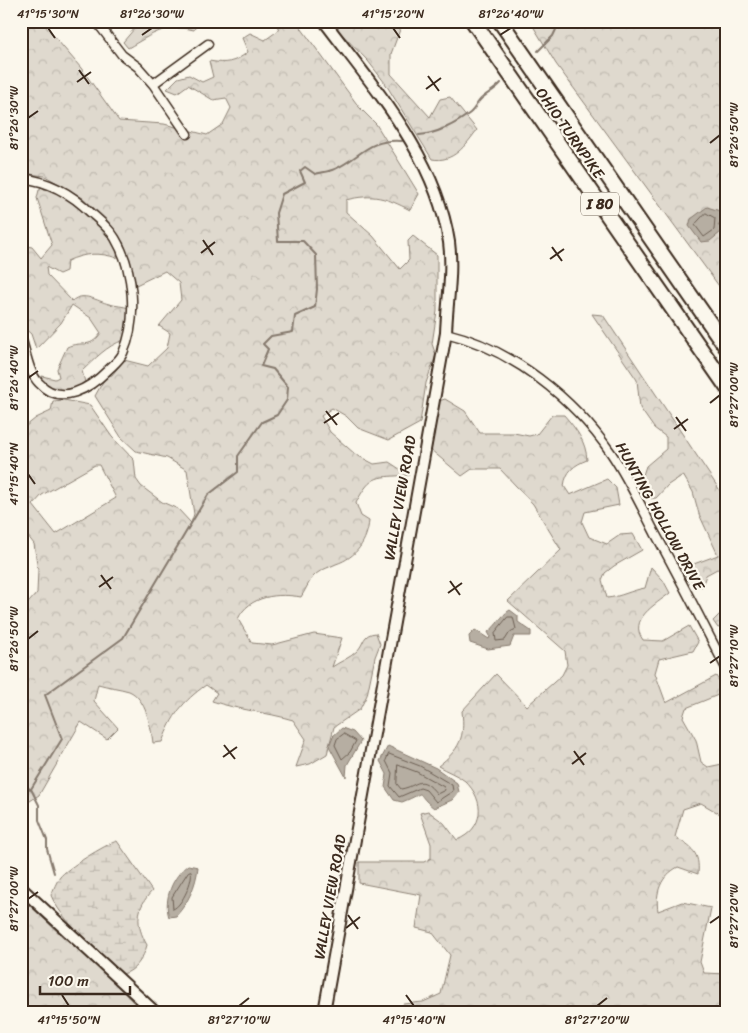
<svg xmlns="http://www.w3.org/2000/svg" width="748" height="1033" font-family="Sriracha,sans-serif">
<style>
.forest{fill:url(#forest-crowns);stroke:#8d8276;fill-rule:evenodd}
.wetland{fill:url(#wetland-marsh);stroke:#8d8276}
.water{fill:#b6aea2;stroke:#85796d}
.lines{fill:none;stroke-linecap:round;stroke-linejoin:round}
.shore{stroke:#6c5f53;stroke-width:1}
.stream{stroke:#85796d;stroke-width:2}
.street-casing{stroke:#3b2a1e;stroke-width:11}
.secondary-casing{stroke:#3b2a1e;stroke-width:14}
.highway-casing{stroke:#3b2a1e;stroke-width:18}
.street{stroke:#fbf7ec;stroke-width:8}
.secondary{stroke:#fbf7ec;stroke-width:10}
.highway{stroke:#fbf7ec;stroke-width:14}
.ticks{fill:none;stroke:#3b2a1e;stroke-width:2}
.labels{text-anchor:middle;stroke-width:4.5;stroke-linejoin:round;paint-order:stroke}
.shield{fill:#fbf7ec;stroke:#75685c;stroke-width:1}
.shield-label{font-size:14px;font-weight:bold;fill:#3b2a1e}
.street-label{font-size:15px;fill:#3b2a1e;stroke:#fbf7ec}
.neatline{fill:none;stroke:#3b2a1e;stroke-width:2}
.ticks-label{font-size:12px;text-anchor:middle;fill:#3b2a1e}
</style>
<defs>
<pattern id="forest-crowns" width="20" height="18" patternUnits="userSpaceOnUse" patternTransform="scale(1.25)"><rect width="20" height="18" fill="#dfd9ce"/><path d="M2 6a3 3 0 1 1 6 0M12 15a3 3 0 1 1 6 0" fill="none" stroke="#c0bab0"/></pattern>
<pattern id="wetland-marsh" width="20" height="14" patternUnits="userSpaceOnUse" patternTransform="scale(1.25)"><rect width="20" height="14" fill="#dfd9ce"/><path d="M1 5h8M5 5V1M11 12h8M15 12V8" fill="none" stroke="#c0bab0"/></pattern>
</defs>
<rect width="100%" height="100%" fill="#fbf7ec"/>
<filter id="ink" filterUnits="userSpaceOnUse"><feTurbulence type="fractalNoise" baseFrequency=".02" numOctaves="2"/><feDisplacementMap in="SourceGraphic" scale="10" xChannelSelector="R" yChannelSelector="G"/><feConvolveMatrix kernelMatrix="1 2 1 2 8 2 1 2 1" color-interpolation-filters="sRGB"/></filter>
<g filter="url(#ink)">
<path class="forest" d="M29,21h12l40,47 38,53 45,3 43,11 16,-11 8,-16 -5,-10 -13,2 -25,-15 -11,8 -10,-4 11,-11 11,-3 13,7 11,-5 -4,-16c17,3 25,2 39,-9l-6,-14 8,-5 15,7 14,-10 -4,-9h21l63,86 17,17 43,70 -9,16c-23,-12 -37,-17 -64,-10v12l27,24 27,33 9,-9 -1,-19 5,-5 24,19v56l-5,33 4,11 -10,28 -6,40 -31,17 -31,-12 -12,-12 -14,-8 -11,8 9,16 25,22 19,10 15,-2 20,13c-31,3 -37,-3 -53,28l5,13 8,5c-2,20 -12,36 -33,43 -8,4 -17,6 -23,13 -5,6 -8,14 -12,20 -22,-4 -52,-2 -63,22l14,24 20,2 42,-11 28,4 -10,29c7,-5 18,-9 25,-16 8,-8 5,-17 19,-18l4,11 -5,13 -8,38 -7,14 -26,18 -7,27 -17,10 -14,3 10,-28 -13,-19c-27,-8 -55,-10 -81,-19l5,-8 -11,-8c-24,17 -33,30 -44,57l-9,1c-2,-16 -7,-45 -24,-52 -10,-3 -21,-4 -31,-7l-4,17 24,27 -11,11 -26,-17 -42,73 -18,12v-196l16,-18 1,-23 -4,-26 -13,-17v-97l15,-12 15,-7 2,-10 11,-1 26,5 22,32 22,23 2,19 5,7 21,16 16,7 13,14 3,-9 -7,-44 -20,-12 -31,-7 -15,-14 -26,-41 11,-20 6,-1 12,-15 24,6 19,-18 3,-15 -11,-7 22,-26 -2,-17 -14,-12 -29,14 -12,-41 -16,-23 -25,-23 -38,-22 -24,-3v-147zM95,465h4l17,33 -60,36 -23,-29 9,-10z
M126,21h72l-4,9c-29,-7 -41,4 -66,18l-5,-6 12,-14z
M329,21h71l2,3 -11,30v20l39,43 10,-18 10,-2 27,33c-12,16 -24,33 -45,29l-47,-76 -17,-22z
M530,21h197v276l-171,-233z
M51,188c18,9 71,47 66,70 -18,-6 -32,-5 -50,3l-1,10 -7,3 -13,-7 1,8 25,26c11,-10 25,0 37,3 7,2 14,2 20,4v14l-5,18c-18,6 -29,19 -42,31l3,11 -2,5c-13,6 -31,5 -42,-7l1,-4 13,3 4,-2 -2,-8 10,-22c15,-7 22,3 34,-14l-10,-15 -19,-13 -11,18 -25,26 -5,-15 -10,-9v-80l11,2 9,11 11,-13 -15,-47 2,-8z
M592,314l11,1 124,186v71l-10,-3 -11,6 -4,12 -17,-11 -2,-8 35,-13 -19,-41 -6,-22 -10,-17 -15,10 -12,13 -10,1 -6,-15 6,-18 20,-17v-12l-12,-9 -14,-20 -3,-28z
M445,399l20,12 15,22h34l15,3 8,-2 15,-19h12c12,14 22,26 23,45 -13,5 -21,11 -23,26l6,9 37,-16 9,9 3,17 -34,7 -3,10 7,15 18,7 13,-9 13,-1 9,16 -28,16 -9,7 -3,7 5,18c13,-1 25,-8 38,-10l6,-21 12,13 7,13c-15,12 -42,26 -27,47l20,1 26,-15 9,16 -5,9 -34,8 -4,14 11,30 50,-27 7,11 -5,8 -32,13 -3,9 13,23 5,22 7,5 19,-4v55l-26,-15 -18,6 -8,28c17,11 25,15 23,37l-20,-7c-17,9 -23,25 -20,44l24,-9 29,6 -11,54 4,11 23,1v38h-328l4,-8 20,-2 18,-8 9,-39 -18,-23 -16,-4 5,-33 -62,-12v-21h65l7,-4v-14l-11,-31 8,-2 16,12 13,17c27,-11 29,-39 8,-59 -7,-6 -19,-10 -27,-15 22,-17 27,-28 24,-55l34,-37 31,32 35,-31 5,-10 -2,-14 -57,-50 53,-51 -28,-46 -33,-35h-28l-10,7 -31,-26 8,-49z
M727,607v18l-9,3 -5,-7z
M26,902l37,35 33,27 40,41 -7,7h-108v-109z"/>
<path class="wetland" d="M117,841l35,50c-16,17 -17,33 -5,54 -3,12 -12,27 -25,29 -19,-13 -64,-58 -71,-79 3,-6 5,-13 9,-18 6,-8 46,-33 57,-36z"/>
<path class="water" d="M707,207l13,4 3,8 -5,7 6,-1 2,3 -16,13 -9,1 -12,-16 2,-7z
M510,610l8,6v6l13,9v5h-17l-4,10 -22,3 -18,-6 -1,-7 6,-6 14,9 1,-3 -2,-4c9,-6 13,-17 22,-22z
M342,728l11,4 8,9 -14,24 -1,12 -17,-31 4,-10z
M388,746l48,22 21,15 2,9 -7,8 -18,8c-23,-18 -3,-17 -32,-6l-8,-2 -9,-13 2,-13 -7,-13z
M188,865l10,2c-2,19 -10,36 -22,49l-7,1c-6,-18 4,-41 19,-52z"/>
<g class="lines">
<path class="shore" d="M706,213l9,5 -1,12 -10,7 -9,-12z
M508,617h5l3,12 -6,3 -5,8 -9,1 -1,-8z
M344,734l12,7 -6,11 -8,7 -7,-14 2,-6z
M389,754l31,12 32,19 1,6 -17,11 -10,-12 -6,-2 -21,9 -9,-11 2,-13 -6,-12z
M398,765l19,7 27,15 1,3 -8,4c-17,-21 -18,-8 -36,-5l-4,-5z
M191,871c3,8 -9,35 -18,38l-1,-12 16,-25z"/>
<path class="stream" d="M538,51l15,-15 7,-15
M419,135c17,-1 37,-11 51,-22 5,-4 7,-11 12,-15 7,-6 13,-8 19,-15
M21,782l10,8
M54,873l-7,-24v-9l-8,-20v-15l-8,-16 31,-50 -17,-44 78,-57 85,-143 30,-23v-16l24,-34 15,-7 10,-15 1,-13 -15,-18 -12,-3 7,-17 -5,-5 8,-8 22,-4 2,-16 20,-9 2,-18 -1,-34 -13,-14h-25l-2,-28 6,-19 23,-12 -5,-11 5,-4 10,7c6,-2 14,-2 20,-5 25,-11 33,-31 67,-28"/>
<defs>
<path id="street" d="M96,21l26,34 16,12 15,17 34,50
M153,84l55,-40
M21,178c28,3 51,16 70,35 9,8 18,15 24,25 19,32 23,81 8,115 -3,7 -10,12 -15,17 -18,18 -47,37 -69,13 -11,-11 -13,-32 -18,-46
M446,333c66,16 127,65 165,120 17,25 30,53 44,80 25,45 48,91 72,137"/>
<path id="secondary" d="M21,888l134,124
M324,1012l122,-679c1,-31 7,-60 3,-91 -13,-86 -75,-154 -125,-221"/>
<path id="highway" d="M473,21l254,366
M500,21l227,327"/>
</defs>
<use href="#street" class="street-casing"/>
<use href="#secondary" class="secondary-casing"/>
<use href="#highway" class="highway-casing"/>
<use href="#street" class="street"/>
<use href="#secondary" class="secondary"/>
<use href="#highway" class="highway"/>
</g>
</g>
<path class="ticks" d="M48,28l7,10M393,28l7,10M142,35l10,-7M500,35l11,-7M79,70l10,14M428,76l11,15M77,82l14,-10M426,89l15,-11M28,118l10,-7M710,143l10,-8M203,240l10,15M552,247l10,14M201,253l14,-11M550,259l14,-10M28,378l10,-7M710,403l10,-8M326,411l11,14M676,417l10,14M324,423l15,-10M674,429l14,-10M28,474l7,10M101,575l10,14M450,581l10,14M99,587l14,-10M448,593l14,-10M28,639l10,-8M710,663l10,-7M224,745l11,14M574,751l10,14M223,757l14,-10M572,764l14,-11M28,899l10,-7M348,915l10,14M710,923l10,-7M346,928l14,-11M62,995l7,11M406,995l8,11M239,1006l10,-8M597,1006l10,-8"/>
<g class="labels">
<rect class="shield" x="581" y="192.5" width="38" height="23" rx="4"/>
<g class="shield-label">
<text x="600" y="209">I 80</text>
</g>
<g class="street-label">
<text transform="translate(570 133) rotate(55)" y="5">OHIO TURNPIKE</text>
<text transform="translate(400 498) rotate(-80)" y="5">VALLEY VIEW ROAD</text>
<text transform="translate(660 516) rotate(61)" y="5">HUNTING HOLLOW DRIVE</text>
<text transform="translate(330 897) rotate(-80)" y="5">VALLEY VIEW ROAD</text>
</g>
</g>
<rect width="748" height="1033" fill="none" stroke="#fbf7ec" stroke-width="55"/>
<path d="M40 986v8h90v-8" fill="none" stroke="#3b2a1e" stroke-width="2.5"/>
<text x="48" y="986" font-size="15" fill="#3b2a1e" stroke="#fbf7ec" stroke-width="4" paint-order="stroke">100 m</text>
<rect x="28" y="28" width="692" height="978" class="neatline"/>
<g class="ticks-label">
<text x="48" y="18">41°15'30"N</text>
<text x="152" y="18">81°26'30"W</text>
<text x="393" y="18">41°15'20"N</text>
<text x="511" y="18">81°26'40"W</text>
<text transform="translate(14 118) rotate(-90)" y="4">81°26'30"W</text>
<text transform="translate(734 135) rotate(-90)" y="4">81°26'50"W</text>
<text transform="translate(14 378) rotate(-90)" y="4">81°26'40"W</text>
<text transform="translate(734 395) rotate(-90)" y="4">81°27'00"W</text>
<text transform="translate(14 474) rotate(-90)" y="4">41°15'40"N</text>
<text transform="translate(14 639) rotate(-90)" y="4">81°26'50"W</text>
<text transform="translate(734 656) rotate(-90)" y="4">81°27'10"W</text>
<text transform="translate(14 899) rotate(-90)" y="4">81°27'00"W</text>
<text transform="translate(734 916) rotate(-90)" y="4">81°27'20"W</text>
<text x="69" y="1024">41°15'50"N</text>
<text x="239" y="1024">81°27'10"W</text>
<text x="414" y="1024">41°15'40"N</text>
<text x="597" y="1024">81°27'20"W</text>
</g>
</svg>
